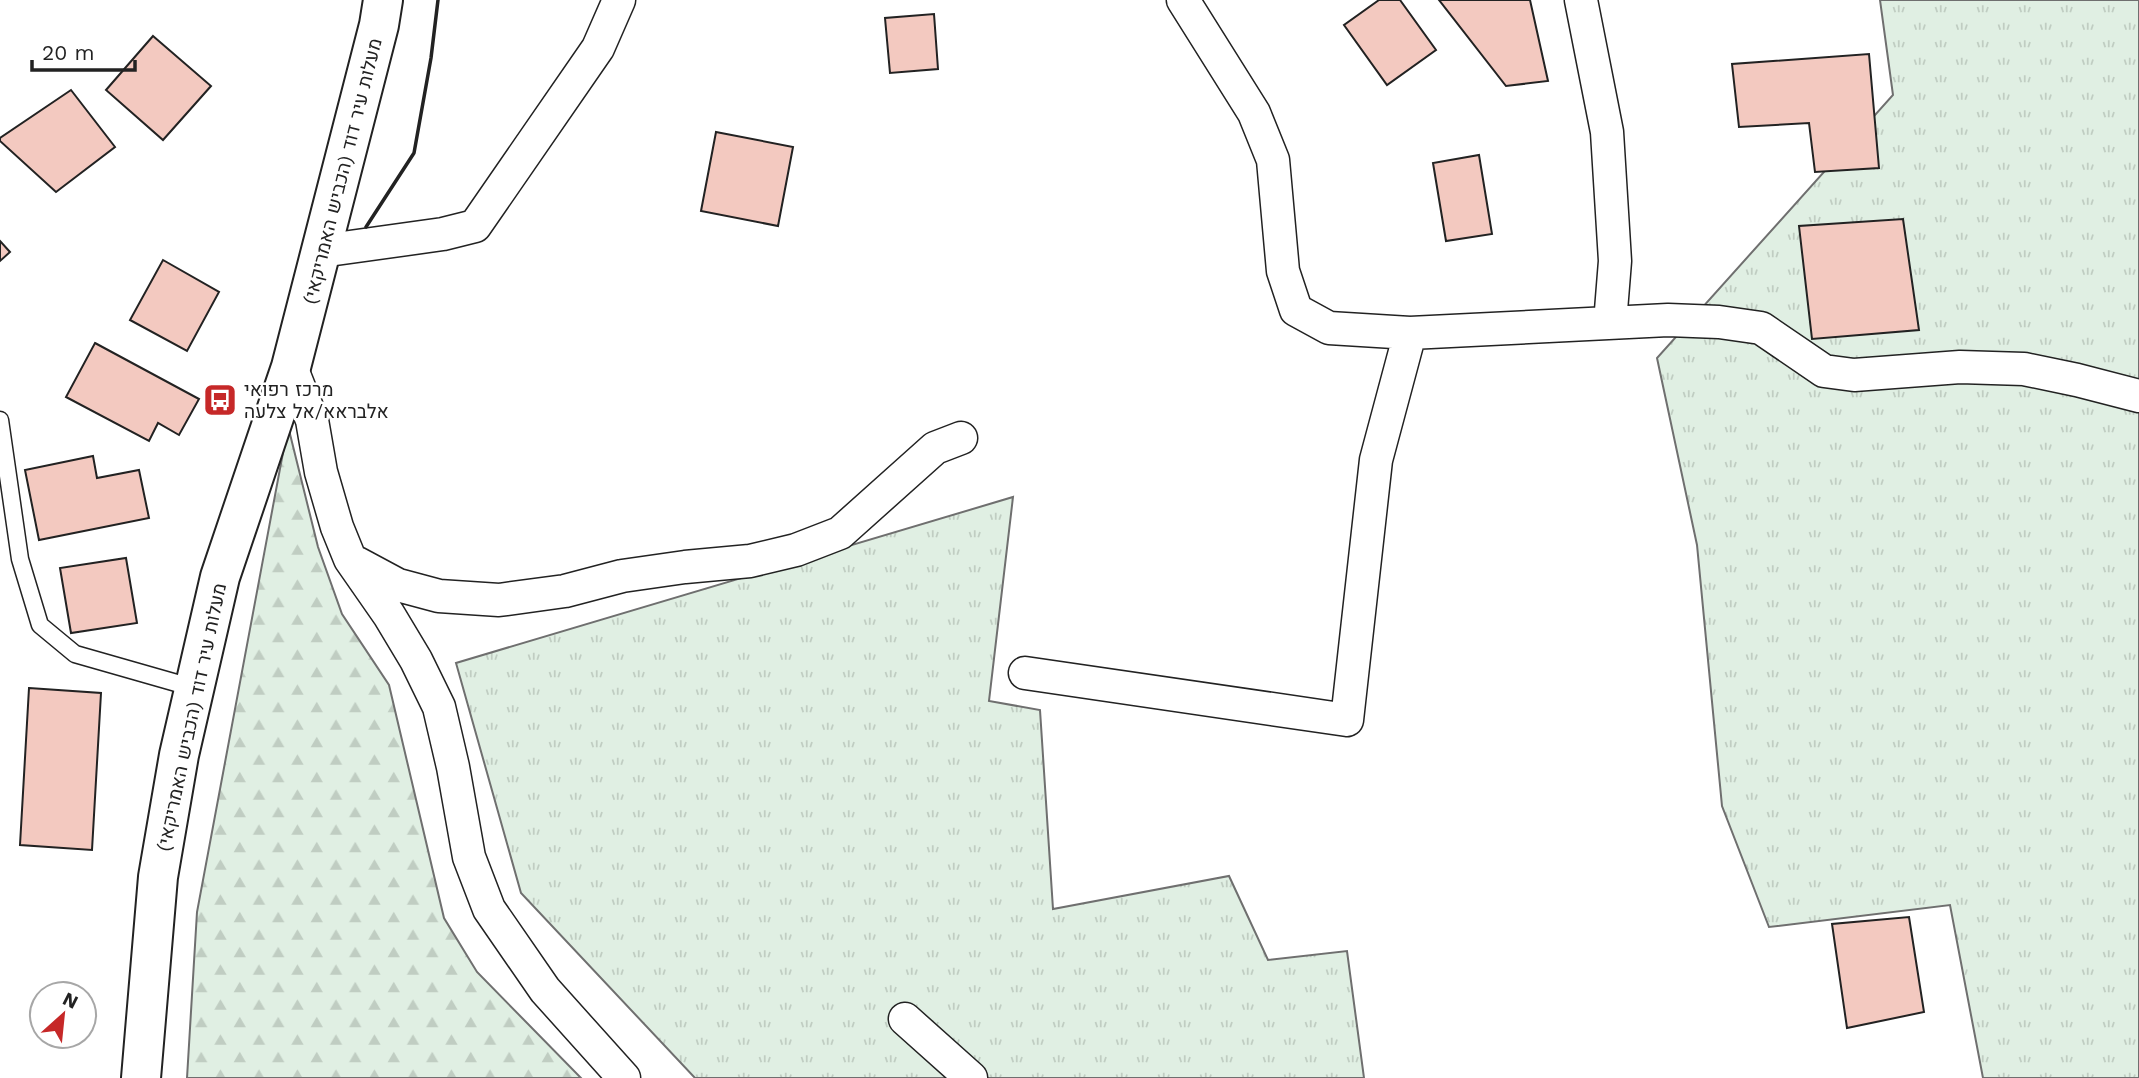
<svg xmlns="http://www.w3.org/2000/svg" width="2139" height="1078" font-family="'Work Sans',Heebo,sans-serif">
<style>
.grass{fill:url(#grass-tufts);stroke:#6f6f6f;stroke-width:2}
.forest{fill:url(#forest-firs);stroke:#6f6f6f;stroke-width:2}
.building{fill:#f3c9c0;stroke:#222;stroke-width:2}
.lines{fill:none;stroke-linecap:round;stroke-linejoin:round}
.service-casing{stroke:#222;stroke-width:19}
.minor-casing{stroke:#222;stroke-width:35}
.secondary-casing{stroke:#222;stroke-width:42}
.service{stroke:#fff;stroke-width:16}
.minor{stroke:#fff;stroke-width:32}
.secondary{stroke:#fff;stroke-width:38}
.wall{stroke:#222;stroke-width:3.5}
.labels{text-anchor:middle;stroke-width:5;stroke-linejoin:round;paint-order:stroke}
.street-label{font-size:19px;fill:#222;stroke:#fff}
.poi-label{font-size:19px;fill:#222;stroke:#fff;text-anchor:start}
</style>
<defs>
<pattern id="grass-tufts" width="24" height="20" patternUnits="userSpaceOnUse" patternTransform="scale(1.75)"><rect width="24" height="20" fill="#e0efe3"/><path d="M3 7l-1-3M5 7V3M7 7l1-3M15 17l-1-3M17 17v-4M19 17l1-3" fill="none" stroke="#c0cdc2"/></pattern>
<pattern id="forest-firs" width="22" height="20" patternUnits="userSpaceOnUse" patternTransform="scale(1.75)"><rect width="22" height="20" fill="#e0efe3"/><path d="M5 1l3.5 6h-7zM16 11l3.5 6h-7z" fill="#c0cdc2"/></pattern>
</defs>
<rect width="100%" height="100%" fill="#fff"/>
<path class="grass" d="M1880,0h259v1078h-156l-33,-173 -181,22 -47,-121 -25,-261 -40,-187 236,-263z
M1013,497l-24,204 51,9 13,199 176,-33 39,84 79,-9 17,127h-669l-174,-185 -65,-230z"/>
<path class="forest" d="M288,426l30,121 24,67 47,71 55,233 33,54 104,106h-394l10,-166z"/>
<path class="building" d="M1379,0h21l36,50 -49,35 -43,-60z
M1439,0h91l18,81 -42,5z
M934,14l4,55 -48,4 -5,-55z
M153,36l58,50 -48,54 -57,-50z
M1869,54l10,114 -64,4 -6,-49 -70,4 -7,-63z
M71,90l44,57 -59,45 -56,-51v-3z
M716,132l77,15 -15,79 -77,-15z
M1479,155l13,79 -46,7 -13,-78z
M1903,219l16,111 -107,9 -13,-113z
M0,241l10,11 -10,9z
M163,260l56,32 -32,59 -57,-31z
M95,343l104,56 -20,36 -21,-12 -9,18 -83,-44z
M93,456l4,22 42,-8 10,48 -110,22 -14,-70z
M126,558l11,65 -66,10 -11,-65z
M29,688l72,5 -9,157 -72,-5z
M1909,917l15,95 -77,16 -15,-104z"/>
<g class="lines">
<defs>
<path id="service" d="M0,420l20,139 20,66 35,29 119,34"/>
<path id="minor" d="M1183,0l71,113 19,47 10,111 13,39 33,18 81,5 258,-13 51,2 42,6 63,43 30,4 106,-8 64,2 53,11 62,16
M1581,0l26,132 8,129 -5,62
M321,251l122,-17 32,-8 123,-178 21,-48
M291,367l21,53 9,52 16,55 13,32 39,56 27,45 23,47 14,60 16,90 20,52 56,81 79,88
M357,563l41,22 41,11 60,4 66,-9 57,-15 63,-9 65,-6 46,-11 44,-17 95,-85 26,-10
M1025,673l322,47 29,-260 34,-127
M905,1019l66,59"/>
<path id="secondary" d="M141,1078l17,-201 21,-122 41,-178 71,-210 88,-342 4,-25"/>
</defs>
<use href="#service" class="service-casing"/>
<use href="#minor" class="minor-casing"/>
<use href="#secondary" class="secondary-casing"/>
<use href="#service" class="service"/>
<use href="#minor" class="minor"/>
<use href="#secondary" class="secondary"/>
<path class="wall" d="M366,227l48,-74 17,-95 7,-58"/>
</g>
<defs>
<symbol id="bus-square" viewBox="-11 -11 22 22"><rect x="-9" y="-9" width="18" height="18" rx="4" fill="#c62828" stroke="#fff"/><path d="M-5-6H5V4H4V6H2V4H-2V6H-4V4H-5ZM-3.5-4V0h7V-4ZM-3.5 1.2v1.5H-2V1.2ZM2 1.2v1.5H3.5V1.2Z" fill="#fff"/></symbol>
</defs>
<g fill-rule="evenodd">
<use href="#bus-square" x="201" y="381" width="38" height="38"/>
</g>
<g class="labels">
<g class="street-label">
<text transform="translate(342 171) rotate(-76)" y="7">מעלות עיר דוד (הכביש האמריקאי)</text>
<text transform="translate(191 717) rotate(-78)" y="7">מעלות עיר דוד (הכביש האמריקאי)</text>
</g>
<g class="poi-label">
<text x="244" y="396">מרכז רפואי<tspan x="244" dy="22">אלבראא/אל צלעה</tspan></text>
</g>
</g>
<g transform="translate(63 1015) rotate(27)"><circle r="33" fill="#ffffff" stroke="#a7a7a7" stroke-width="2"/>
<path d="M0-5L12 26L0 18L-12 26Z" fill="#c62828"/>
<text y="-10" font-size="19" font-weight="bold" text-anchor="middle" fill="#222222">N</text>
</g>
<path d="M32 60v10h103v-10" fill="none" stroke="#222222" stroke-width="3.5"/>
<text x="42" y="60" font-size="21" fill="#222222" stroke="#ffffff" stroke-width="5" paint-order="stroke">20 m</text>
</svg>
